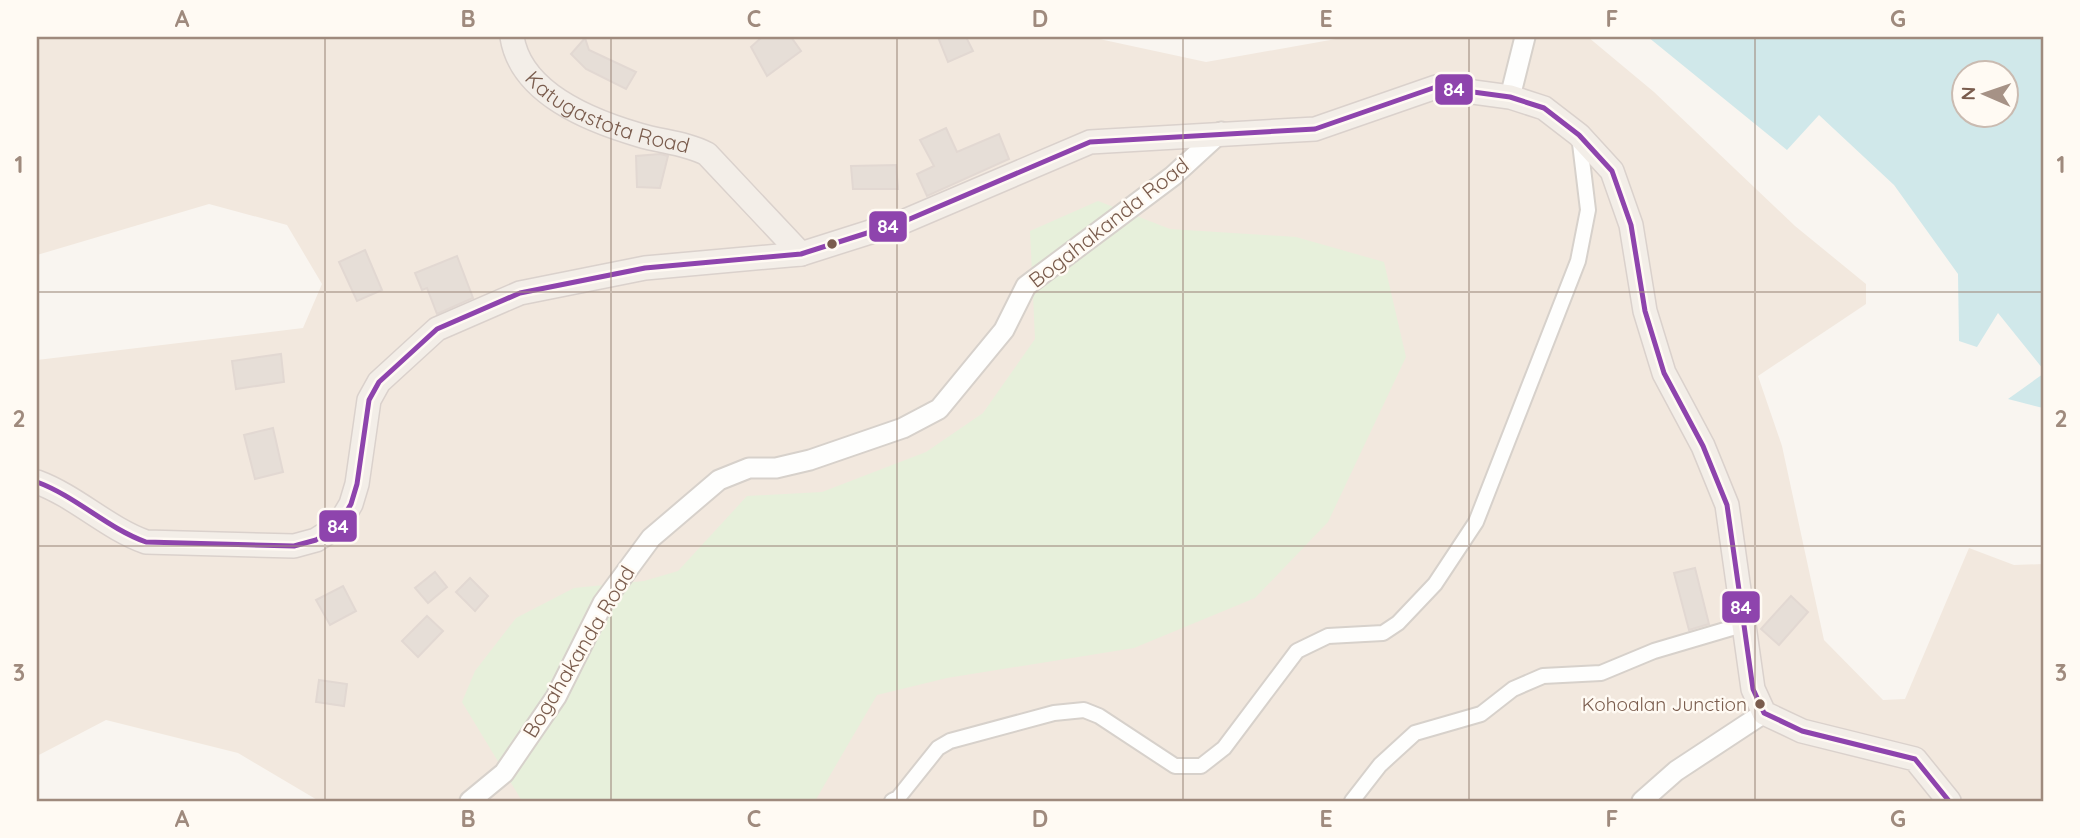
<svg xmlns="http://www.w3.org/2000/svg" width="2080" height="838" font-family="Quicksand,sans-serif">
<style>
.residential{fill:#f2e8de}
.green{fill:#e7f0db}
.water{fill:#d0e8ea;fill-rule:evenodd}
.building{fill:#e6ded7;stroke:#e2d8d2;stroke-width:2}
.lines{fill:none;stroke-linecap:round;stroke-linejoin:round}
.minor-casing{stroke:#d7d1cb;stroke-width:18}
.tertiary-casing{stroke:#d7d1cb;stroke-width:23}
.primary-casing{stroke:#dad1cc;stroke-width:26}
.minor{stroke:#fefefd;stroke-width:14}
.tertiary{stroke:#fefefd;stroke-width:19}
.primary{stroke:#f3eee8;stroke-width:23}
.bus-1-casing{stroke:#fffaf3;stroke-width:10}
.bus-1{stroke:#8e44ad;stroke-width:5}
.grid{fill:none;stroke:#9f8a7d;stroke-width:2;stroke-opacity:0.55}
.bus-dot{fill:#7a5c4d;stroke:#fffaf3;stroke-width:2.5}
.labels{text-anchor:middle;stroke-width:5;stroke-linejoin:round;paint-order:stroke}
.bus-label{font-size:19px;fill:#7a5c4d;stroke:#fffaf3;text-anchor:end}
.street-label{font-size:21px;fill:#7a5c4d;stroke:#fffaf3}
.line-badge{stroke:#fffaf3;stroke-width:2.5}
.badge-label{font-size:19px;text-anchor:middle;font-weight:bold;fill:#fff}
.neatline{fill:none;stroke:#9f8a7d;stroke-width:2.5}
.grid-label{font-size:23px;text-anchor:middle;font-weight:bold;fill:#9f8a7d}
</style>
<rect width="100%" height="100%" fill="#f9f5f0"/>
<path class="residential" d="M37,37h1053l116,25 141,-25h241l66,55 141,134 71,58v20l-108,72 24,70 42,194 59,60 22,-1 64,-151 45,17 29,-1v237h-1724l-81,-48 -132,-33 -69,36v-396l266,-32 19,-44 -35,-59 -78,-21 -172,51z"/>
<path class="green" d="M1098,201l72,28 126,8 88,25 22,95 -78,165 -73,76 -121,50 -187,30 -70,17 -62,106h-293l-60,-99 13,-31 41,-53 58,-30 70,-7 34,-10 69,-75 75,-4 104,-40 57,-39 52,-74 -5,-108z"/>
<path class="water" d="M1648,37h395v332l-45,-56 -21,34 -18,-6 -1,-67 -64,-89 -75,-70 -32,35zM1965,74h42v42h-42z
M2043,374v34l-35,-9z"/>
<path class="building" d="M762,37h29l10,14 -34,25 -16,-29z
M938,37h28l7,14 -25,11z
M585,38l4,12 47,22 -10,17 -40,-20 -15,-15z
M946,128l11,24 42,-18 10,25 -82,37 -10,-22 17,-8 -14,-26z
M660,154l8,2 -8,32 -23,-1 -1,-31z
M896,165l2,24h-45l-2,-23z
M365,250l17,40 -25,11 -18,-39z
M457,256l16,42 -36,16 -10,-26 -5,2 -7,-17z
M281,354l3,28 -48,7 -4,-28z
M273,428l10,44 -28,7 -11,-44z
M1695,568l14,56 -20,6 -15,-57z
M435,572l12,15 -19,16 -13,-15z
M470,578l18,18 -13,15 -19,-19z
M343,586l13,25 -26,14 -14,-25z
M1791,596l17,16 -29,33 -18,-16z
M427,616l16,15 -25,26 -16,-16z
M319,680l28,4 -3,22 -28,-4z"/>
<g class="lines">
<defs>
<path id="minor" d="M892,801l6,-3 40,-50 12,-7 104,-28 30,-3 15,6 76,50h26l23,-18 73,-97 31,-15 55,-3 15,-10 37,-39 41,-62 102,-261 10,-51 -9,-75
M1352,801l28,-36 35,-32 66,-19 32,-25 30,-13 58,-3 53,-22 88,-26"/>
<path id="tertiary" d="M1510,97l15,-60
M470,801l34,-28 52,-76 47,-94 48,-65 68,-58 30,-12h27l34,-8 93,-32 36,-19 65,-79 22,-44 147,-110 48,-44
M1642,801l34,-30 88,-58"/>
<g id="primary">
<path id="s1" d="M512,37c9,57 79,84 127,98 23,7 47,8 68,19l94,100"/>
<path d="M37,482c40,15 70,46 109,60l148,4 22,-6 22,-14 13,-22 6,-20 12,-84 10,-18 58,-53 83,-36 125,-25 156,-14 104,-33 185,-79 225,-13 121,-42 74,10 34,11 35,27 33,36 19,54 14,86 19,62 39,73 24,59 26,184 11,24 38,18 113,28 34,42"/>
</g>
</defs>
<use href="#minor" class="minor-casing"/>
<use href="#tertiary" class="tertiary-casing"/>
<use href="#primary" class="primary-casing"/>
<use href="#minor" class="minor"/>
<use href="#tertiary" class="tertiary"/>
<use href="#primary" class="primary"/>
<defs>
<path id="bus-1" d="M37,482c40,15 70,46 109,60l148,4 22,-6 22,-14 13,-22 6,-20 12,-84 10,-18 58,-53 83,-36 125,-25 156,-14 104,-33 185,-79 225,-13 121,-42 74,10 34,11 35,27 33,36 19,54 14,86 19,62 39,73 24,59 26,184 11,24 38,18 113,28 34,42"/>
</defs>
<use href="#bus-1" class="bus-1-casing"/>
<use href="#bus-1" class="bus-1"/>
</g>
<path class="grid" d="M325,37v764M611,37v764M897,37v764M1183,37v764M1469,37v764M1755,37v764M37,292h2006M37,546h2006"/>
<g class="bus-dot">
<circle cx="832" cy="244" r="6"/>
<circle cx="1760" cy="704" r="6"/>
</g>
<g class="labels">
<g class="bus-label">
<text x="1747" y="711">Kohoalan Junction</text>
</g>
<g class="street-label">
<text dy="7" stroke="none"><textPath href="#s1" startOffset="131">Katugastota Road</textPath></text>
<text transform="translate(1109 223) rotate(-38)" y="7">Bogahakanda Road</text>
<text transform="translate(579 652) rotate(-59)" y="7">Bogahakanda Road</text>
</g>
</g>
<g class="line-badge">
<rect x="1434" y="73" width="40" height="33" rx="7" fill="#8e44ad"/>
<rect x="868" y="210" width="40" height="33" rx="7" fill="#8e44ad"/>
<rect x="318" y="509" width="40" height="34" rx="7" fill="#8e44ad"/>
<rect x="1721" y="590" width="40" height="34" rx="7" fill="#8e44ad"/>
</g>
<g class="badge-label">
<text x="1454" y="96">84</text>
<text x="888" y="233">84</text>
<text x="338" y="533">84</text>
<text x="1741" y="614">84</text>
</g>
<rect width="2080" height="838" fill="none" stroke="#fffaf3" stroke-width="77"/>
<g transform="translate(1985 94) rotate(272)"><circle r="33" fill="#fffaf3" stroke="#cabbb1" stroke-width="2"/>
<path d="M0-5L12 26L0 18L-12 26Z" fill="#a69286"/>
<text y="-10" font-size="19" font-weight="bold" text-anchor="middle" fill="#7a5c4d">N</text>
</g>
<rect x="38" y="38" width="2004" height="762" class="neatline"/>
<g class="grid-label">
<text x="182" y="27">A</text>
<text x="468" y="27">B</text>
<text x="754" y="27">C</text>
<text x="1040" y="27">D</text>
<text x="1326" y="27">E</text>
<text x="1612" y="27">F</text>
<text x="1898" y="27">G</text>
<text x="19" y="173">1</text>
<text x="2061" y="173">1</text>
<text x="19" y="427">2</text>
<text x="2061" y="427">2</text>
<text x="19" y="681">3</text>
<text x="2061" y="681">3</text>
<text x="182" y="827">A</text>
<text x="468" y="827">B</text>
<text x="754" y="827">C</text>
<text x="1040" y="827">D</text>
<text x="1326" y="827">E</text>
<text x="1612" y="827">F</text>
<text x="1898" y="827">G</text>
</g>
</svg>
